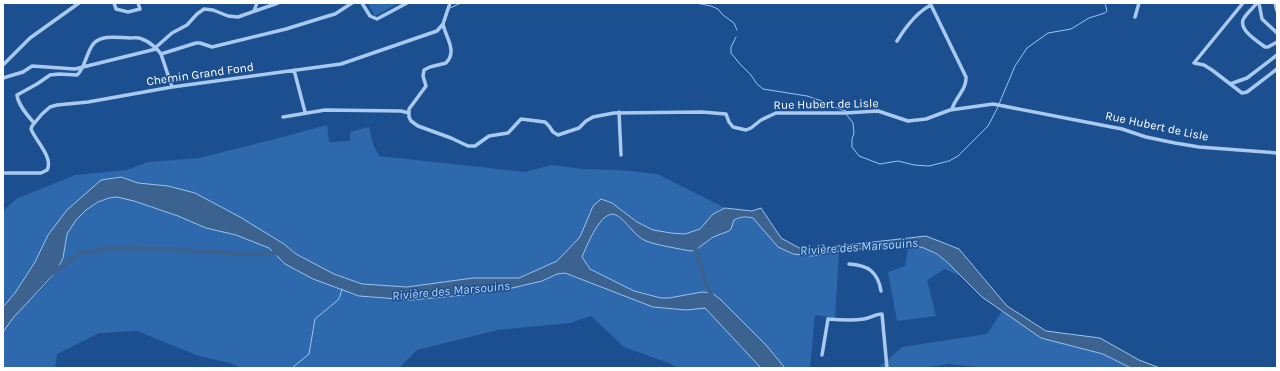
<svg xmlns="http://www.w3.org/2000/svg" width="1280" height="371" font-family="Karla,sans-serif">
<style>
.green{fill:#2e69ad}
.water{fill:#3c6290;stroke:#9cc4f0}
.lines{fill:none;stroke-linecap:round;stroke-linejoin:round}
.stream{stroke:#9cc4f0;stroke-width:1}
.river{stroke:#3c6290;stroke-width:4.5}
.minor{stroke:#a9c9ee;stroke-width:3.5}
.labels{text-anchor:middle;stroke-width:3;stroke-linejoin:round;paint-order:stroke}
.street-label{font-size:12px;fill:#fff;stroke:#1b4f8f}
.water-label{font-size:13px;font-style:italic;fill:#b5d3f5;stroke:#1b4f8f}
</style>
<rect width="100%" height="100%" fill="#1b4f8f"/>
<path class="green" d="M368,3h31l-24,13z
M327,125l2,17 21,-1v-9l19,-5 4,17 6,12 146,16 26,-7 33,4 35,1 38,4 68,34 -12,6 -13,15 -15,5 -14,-1 -18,-3 -16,-8 -25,-19 -11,-4 -8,7 -13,31 -23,24 -38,17h-46l-66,9 -45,-3 -28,-10 -38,-20 -12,-10 -44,-27 -45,-24 -27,-7 -30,-3 -17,-6 -19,3 -35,30 -19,25 -13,27 -20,31 -12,14v-96l13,-12 59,-24 52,-5 21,-8 51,-4 68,-17z
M117,197l17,4 44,15 28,12 30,7 33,13 16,16 28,15 46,17 52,4 53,-5 29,-5 15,-1 34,-8 15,-7 8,-1 88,34 33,3 19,-2 56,60h-84l-6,-4 -47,-17 -33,-31 -21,7 -72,7 -81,20 -18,18h-158l-11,-5 -31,-7 -62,-25 -38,2 -42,21 -2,14h-52c0,-8 -2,-31 1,-37 8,-17 34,-36 47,-52 5,-6 9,-13 12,-21 2,-8 1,-16 4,-24 8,-20 29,-34 50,-37z
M612,214l4,1 30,26 45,10 6,-2 16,-12 16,-6 2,-2 3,-9c6,-3 11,-4 19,-2l25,29 34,9 27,-5 -4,67 -20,-3 -5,53 -26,-1 -18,-22 -46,-46 -8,-6 -10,-1 -33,6h-8l-27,-7 -44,-22 -8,-12c6,-14 13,-39 30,-43z
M909,244c25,6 34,13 51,32l-15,-7 -18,11 9,36 -39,5 -9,-49 17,-6z
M1002,311l39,27 62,16 28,14h-145l-37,-4 -27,4h-44l24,-21 85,-13z"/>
<path class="water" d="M121,177l17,6 30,3 27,7 45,24 44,27 12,10 38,20 28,10 45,3 66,-9h46l38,-17 23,-24 13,-31 8,-7 11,4 25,19 16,8 18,3 14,1 15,-5 13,-15 12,-6 27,3 9,-3 20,30 22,12 123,-14 33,13 48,57 39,25 54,7 39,22 21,8h-29l-28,-14 -62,-16 -59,-41 -35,-35 -10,-8 -13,-6 -15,-4 -70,7 -27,5 -19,-2 -15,-7 -25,-29c-8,-2 -13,-1 -19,2l-3,9 -2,2 -16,6 -16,12 -6,2c-11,-2 -35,-6 -45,-10 -12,-5 -19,-20 -30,-26 -15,-7 -30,33 -34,42l8,12 44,22 27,7h8l33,-6 10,1 8,6 46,46 19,23h-24l-56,-60 -19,2 -33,-3 -88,-34 -8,1 -15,7 -34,8 -15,1 -29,5 -53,5 -52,-4 -46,-17 -28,-15 -16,-16 -33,-13 -30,-7 -28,-12 -44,-15 -17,-4 -8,1 -11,4 -12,8 -10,10 -9,14 -4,24 -7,14 -43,46 -10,14v-25l12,-14 20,-31 13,-27 19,-25 34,-30z"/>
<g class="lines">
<path class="stream" d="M696,3l15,3 7,3 5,6 11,8 3,7
M450,8l11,-5
M736,37l-5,10v6l9,11 11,11 6,9 6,5 44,7 15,5
M825,103c8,2 14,7 21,8
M999,104l16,-38 12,-18 21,-15 23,-4 18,-11 16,-5 2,-2 -2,-8
M846,114l7,9 1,10 -2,6v8l7,9 21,8 18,-3 16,4 15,1 20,-5 9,-5 30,-30 10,-19
M292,368l17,-14 6,-35 23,-19 2,-4 2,-7"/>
<path class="river" d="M694,244l12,39 6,14
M51,274l30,-21 30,-5 52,1 81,5 36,-1"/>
<path class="minor" d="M114,3l2,6 12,3 12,-3 -2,-6
M362,3l8,13 7,3 30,-16
M930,3l36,74c1,12 -11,21 -14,32
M1243,3l-49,60 10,2 8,5 30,23 5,-1 30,-23
M1257,3c-4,5 -9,9 -13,15 -7,11 13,23 21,29h3l9,-5
M1259,3l3,16 15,14
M1275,3l2,8
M254,11l3,-8
M1135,17l4,-14
M443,24c2,12 15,27 3,39l-16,4 -6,3 -1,6 3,10 -17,23v8l2,4 7,5 33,12 17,8h7l14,-10 19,-3 13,-14 24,3 4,4 4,6 5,3 21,-7 7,-7 7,-4 21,-4 88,-1 24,2 3,8 4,5 13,3 5,-2 10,-8 15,-7h69l33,-2 30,10 18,-2 24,-9 43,-6 129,25 24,8 29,6 24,4 78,6
M897,41c8,-13 20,-29 34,-36
M155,48l17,-15 15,-8 10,-11 7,-5 9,1 15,6 10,1 40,-14
M161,54l35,-11h4l12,4 74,-18 42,-13 7,-2 17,-11
M3,65l27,-27 49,-35
M294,70l11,42
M3,78l20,-6 9,-6 43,3 81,-20
M1230,84l17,-6 30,-23
M619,112l2,43
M283,117l42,-7 76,1 8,2
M34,123c-6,-7 -16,-18 -17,-28l20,-11 13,-9 9,-1 18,1c8,-6 9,-23 17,-32 9,-9 25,-5 36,-5 4,0 8,-1 12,1 6,2 15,9 19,15l11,33
M3,173h38l6,-3c7,-12 -12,-30 -16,-41l1,-3 10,-12 8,-7 7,-2 31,-3 84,-15 169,-23 96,-33 6,-7 7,-21
M849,264c19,1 29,8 32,27
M822,355l6,-36c12,1 24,2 36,0 6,-1 12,-5 18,-5l5,54"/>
</g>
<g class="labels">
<g class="street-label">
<text transform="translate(200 74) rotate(-8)" y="4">Chemin Grand Fond</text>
<text transform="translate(826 104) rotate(-1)" y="4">Rue Hubert de Lisle</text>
<text transform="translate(1157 126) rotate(12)" y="4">Rue Hubert de Lisle</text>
</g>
<g class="water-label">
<text transform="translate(859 246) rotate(-4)" y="5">Rivière des Marsouins</text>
<text transform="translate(451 290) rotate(-5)" y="5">Rivière des Marsouins</text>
</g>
</g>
<rect width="1280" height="371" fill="none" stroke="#ffffff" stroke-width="8"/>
</svg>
